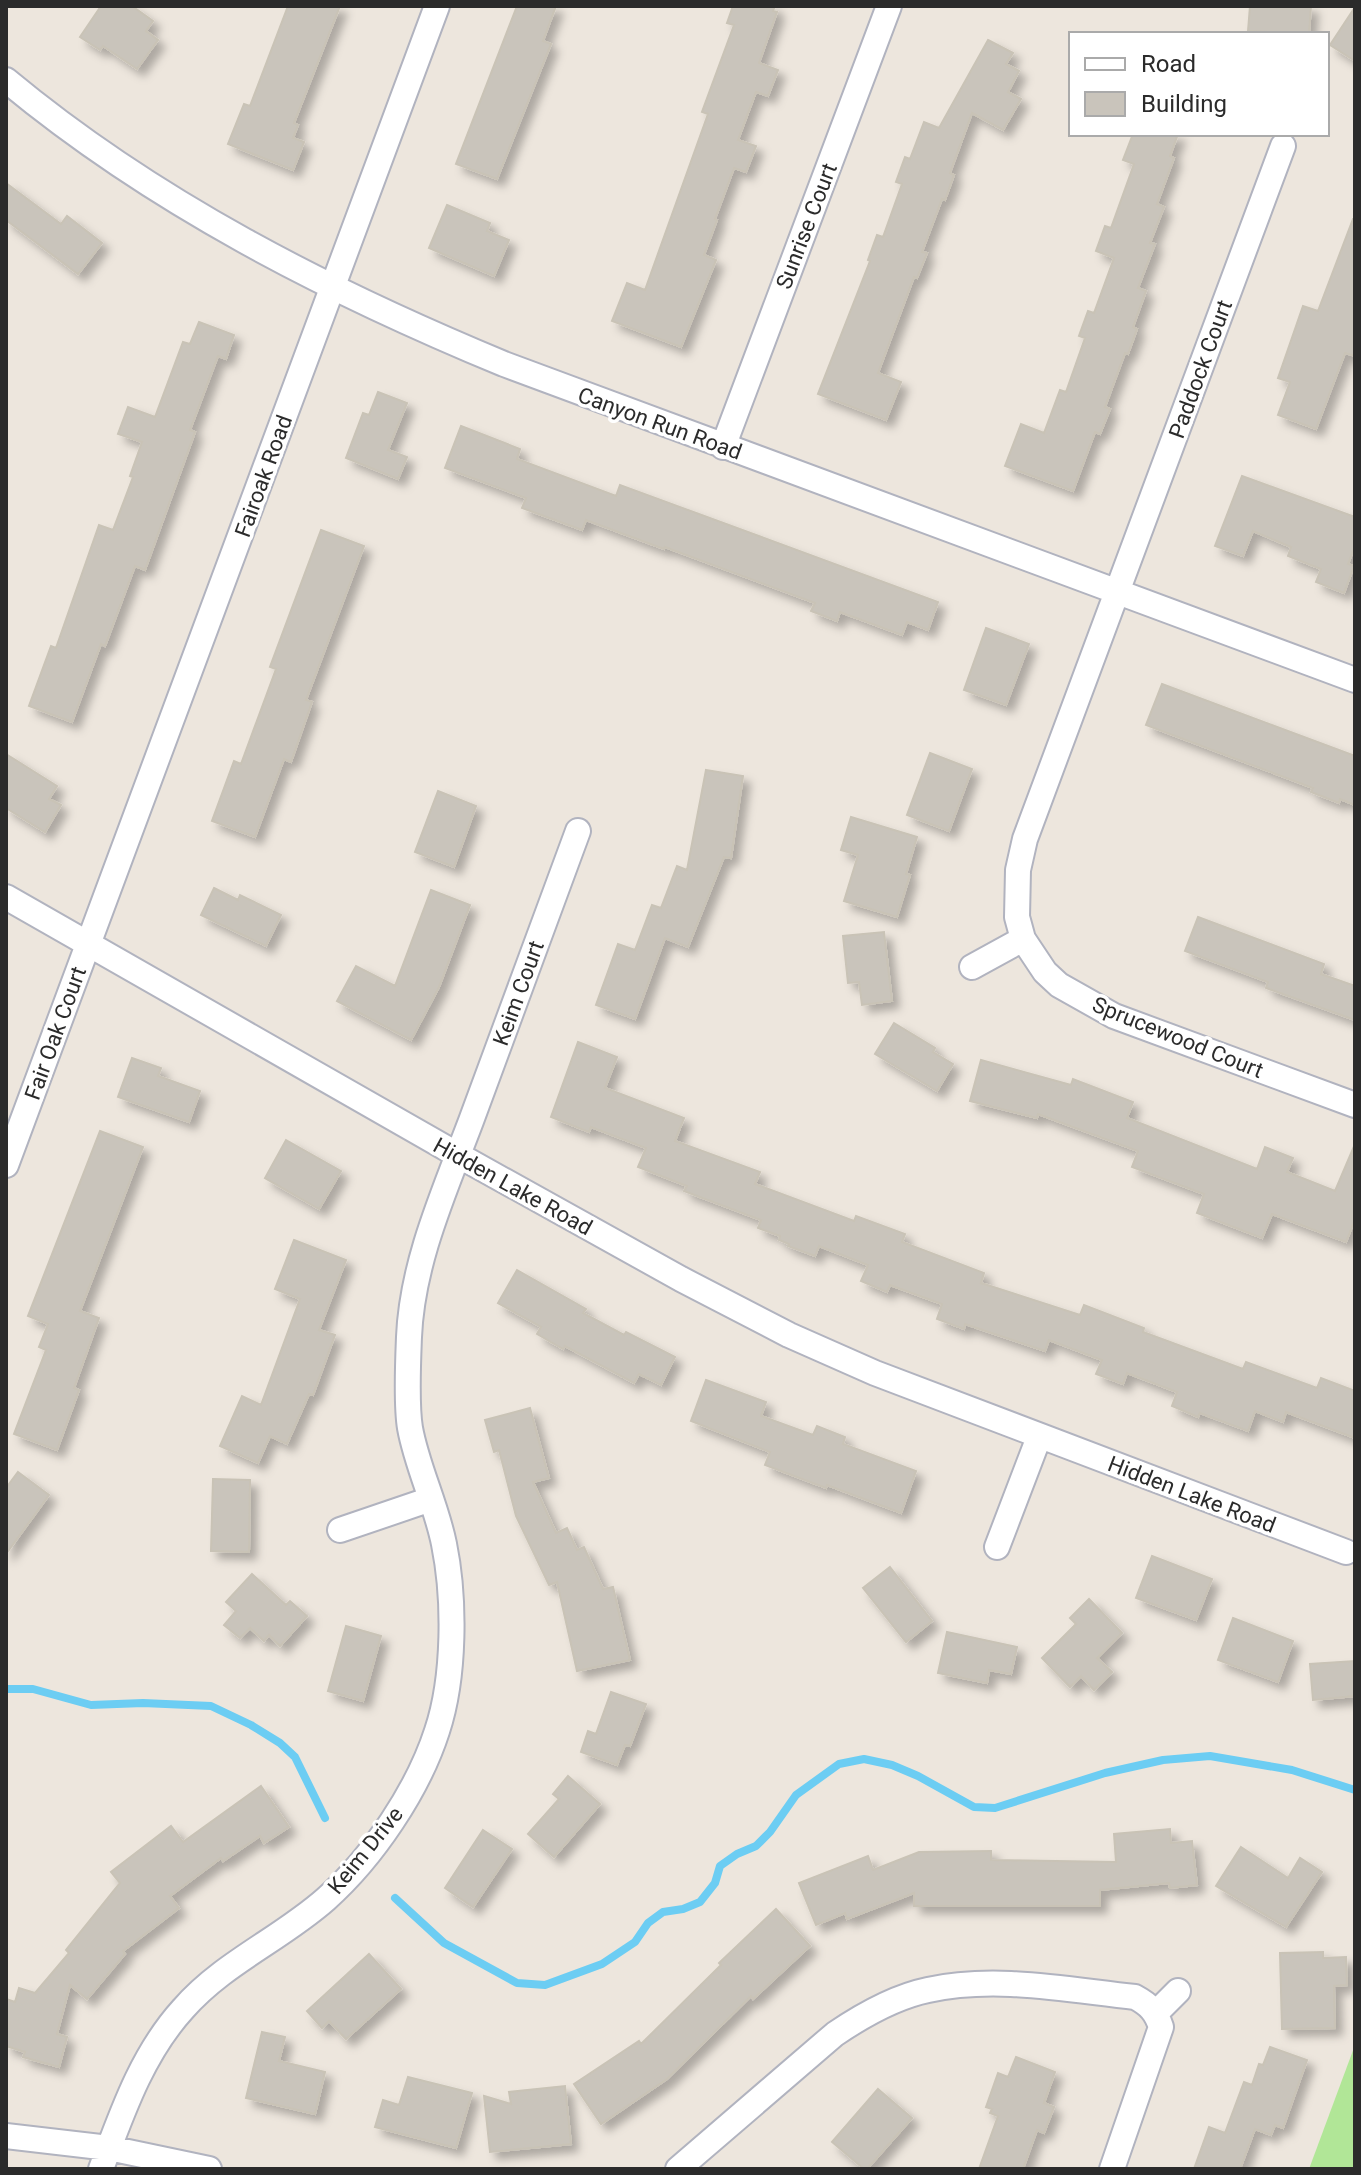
<svg xmlns="http://www.w3.org/2000/svg" width="1361" height="2175" font-family="Roboto,sans-serif">
<style>
.green{fill:#b1e697}
.lines{fill:none;stroke-linecap:round;stroke-linejoin:round}
.stream{stroke:#6ccdf3;stroke-width:8}
.building{fill:#c9c4bb;stroke:#c9c3b6;stroke-width:2;filter:url(#shadow)}
.street-casing{stroke:#b1b3bf;stroke-width:28}
.street{stroke:#fff;stroke-width:24}
.labels{text-anchor:middle;stroke-width:7;stroke-linejoin:round;paint-order:stroke}
.street-label{font-size:22px;fill:#2b2b2b;stroke:#fff}
</style>
<defs>
<filter id="shadow"><feDropShadow dx="7" dy="7" stdDeviation="4" flood-color="#0004"/></filter>
</defs>
<rect width="100%" height="100%" fill="#ede6dd"/>
<path class="green" d="M1355,2045v124h-46z"/>
<g class="lines">
<path class="stream" d="M6,1689h27l58,16 52,-2 68,3 40,19 29,18 15,14 30,61
M395,1898l49,45 73,40 28,2 57,-21 33,-22 13,-19 15,-11 20,-3 17,-7 15,-19 5,-17 17,-12 19,-8 14,-14 26,-37 43,-31 25,-5 28,6 26,11 56,31 21,1 110,-35 58,-13 47,-4 82,14 63,20"/>
</g>
<path class="building" d="M101,6h31l21,15 -7,10 12,9 -21,29 -34,-23 -3,4 -20,-13z
M288,6h52l-46,117 4,2 -5,13 11,4 -11,28 -65,-26 16,-40 6,2z
M517,6h39l-13,35 8,3 -54,135 -41,-15z
M733,6h42l-2,5 4,1 -18,51 19,7 -10,26 -12,-4 -18,48 18,6 -10,26 -12,-4 -19,51 2,1 -13,35 12,5 -35,87 -69,-26 15,-38 18,7 63,-176 -6,-2 32,-87 -7,-2z
M1250,6h61l-2,28 -61,-3z
M1355,7v54l-25,-16z
M988,40l25,13 -7,11 13,7 -11,21 13,7 -18,31 -31,-17 -22,60 4,2 -9,25 -3,-1 -20,53 5,1 -10,25 -3,-1 -36,96 23,9 -15,38 -68,-26 52,-133 -2,-1 9,-25 6,2 19,-53 -6,-2 9,-25 5,2 14,-37 15,6z
M1133,134h45l-8,22 4,2 -17,46 7,3 -14,36 5,1 -17,44 8,3 -13,36 4,2 -9,25 -3,-1 -20,54 5,2 -10,25 -5,-2 -22,59 -68,-25 16,-42 23,9 16,-43 6,2 19,-54 -6,-2 9,-25 6,2 20,-55 -18,-7 9,-25 6,2 23,-64 -11,-4z
M6,183l55,41 6,-8 35,27 -24,31 -72,-54z
M447,205l43,18 -3,8 22,9 -15,36 -65,-28z
M1353,219h2v137l-10,-3 -29,76 -38,-14 12,-33 -12,-4 25,-72 15,5z
M199,322l35,13 -8,24 -8,-3 -28,74 5,2 -50,138 -10,-4 -30,80 -4,-2 -29,78 -43,-16 22,-60 5,2 43,-123 14,5 20,-53 -3,-1 12,-34 -24,-8 10,-27 27,10 28,-75 7,2z
M378,392l29,11 -19,47 19,7 -9,22 -52,-21 17,-45 6,2z
M461,426l59,23 -3,10 99,37 4,-11 318,117 -10,28 -21,-8 -5,13 -62,-23 -3,9 -26,-10 4,-8 -150,-56 -1,2 -78,-29 -4,10 -60,-22 4,-10 -81,-30z
M1242,476l113,41v29l-7,18 6,2 -10,27 -28,-11 5,-13 -33,-13 3,-9 -38,-16 -10,25 -28,-10z
M321,530l43,16 -58,154 6,2 -21,60 -7,-3 -29,78 -43,-16 22,-60 7,3 35,-95 -6,-2z
M986,628l43,16 -23,61 -42,-15z
M1162,684l193,72v49l-15,-6 -1,4 -28,-11 2,-4 -167,-63z
M930,753l42,16 -23,62 -42,-16z
M6,754l51,32 -8,13 12,6 -16,27 -39,-24z
M706,770l37,6 -12,82 -7,-1 -36,90 -23,-9 -30,81 -39,-14 22,-61 17,6 17,-45 9,3 16,-42 10,4z
M438,791l38,15 -22,61 -39,-15z
M851,817l66,20 -11,37 4,1 -13,42 -53,-16 14,-46 -17,-5z
M214,888l24,12 2,-5 41,20 -15,31 -65,-31z
M431,890l39,15 -31,82 -28,53 -74,-39 19,-35 39,20z
M1198,917l126,47 -3,10 34,12v34l-89,-32 2,-6 -83,-31z
M884,932l8,69 -30,4 -3,-23 -11,1 -5,-47z
M894,1023l41,25 -2,4 20,12 -16,27 -62,-37z
M578,1042l39,15 -12,31 79,30 -9,23 85,31 -5,12 99,37 2,-5 49,18 -3,8 82,31 -3,10 99,32 4,-10 60,23 -1,4 100,37 3,-7 71,26 4,-10 34,13v47l-69,-26 -3,10 -28,-11 -7,20 -48,-18 -2,4 -26,-11 5,-14 -50,-19 -4,11 -27,-10 6,-14 -53,-20 -4,11 -80,-27 -1,5 -27,-10 5,-15 -52,-19 -3,7 -26,-11 7,-16 -49,-19 -4,10 -27,-10 1,-2 -10,-4 1,-4 -22,-8 3,-8 -77,-29 3,-5 -49,-19 8,-19 -55,-21 -2,5 -38,-15z
M132,1058l29,10 -3,8 42,15 -11,31 -71,-25z
M981,1060l90,25 2,-6 60,23 -6,16 130,51 8,-22 28,11 -6,14 48,19 20,-47v75l-9,23 -74,-28 -10,24 -65,-25 7,-19 -72,-27 6,-16 -100,-37 -1,4 -67,-17z
M100,1131l43,16 -63,164 19,7 -25,70 5,2 -22,60 -43,-16 32,-84 -7,-3 9,-23 -20,-8z
M286,1140l55,31 -22,38 -54,-31z
M294,1240l52,20 -27,70 16,5 -22,60 -4,-1 -22,50 -17,-8 -12,27 -38,-17 22,-50 19,9 39,-106 -25,-10z
M517,1270l69,39 -3,4 41,22 2,-3 49,25 -14,28 -22,-11 -5,9 -69,-37 -2,3 -26,-15 4,-7 -43,-24z
M706,1380l60,22 -5,14 52,19 4,-9 28,11 -2,7 73,27 -15,42 -74,-28 -1,3 -61,-23 5,-13 -79,-31z
M530,1408l19,70 -16,4 23,51 11,-5 10,22 7,-3 19,42 10,-2 17,73 -53,11 -20,-89 -8,3 -33,-69 -17,-66 -5,2 -9,-32z
M18,1472l31,23 -43,59v-66z
M213,1479l37,1 -1,72 -38,-1z
M1152,1556l60,23 -16,41 -60,-22z
M890,1567l42,54 -26,21 -43,-54z
M252,1574l34,31 4,-4 17,15 -27,30 -11,-11 -5,6 -14,-13 -10,10 -16,-13 12,-14 -10,-9z
M1089,1599l33,34 -25,25 15,14 -18,18 -13,-14 -11,11 -28,-29 34,-34 -6,-6z
M1233,1618l60,23 -15,41 -60,-22z
M346,1626l35,10 -18,65 -35,-10z
M947,1632l70,15 -6,27 -22,-4 -2,13 -49,-10z
M1355,1661v35l-42,4 -3,-36z
M611,1692l35,12 -16,42 -5,-1 -8,20 -36,-13 7,-21 8,3z
M568,1776l32,28 -46,53 -26,-23 31,-35 -6,-5z
M261,1786l28,41 -25,16 -4,-7 -37,25 -2,-3 -51,38 9,12 -56,43 2,3 -38,45 -17,-14 -13,49 10,3 -8,30 -36,-10 2,-5 -19,-6v-47l9,3 4,-14 16,5 34,-40 -3,-3 54,-67 -9,-11 60,-46 12,16z
M1170,1829l1,14 21,-2 5,44 -27,3 -1,-5 -69,7v16h-186v-13l-67,26 -2,-6 -29,12 -17,-42 69,-27 5,14 46,-18 72,-1v9l125,2 -2,-28z
M483,1830l29,19 -39,58 -28,-19z
M1241,1847l47,31 12,-20 22,14 -36,55 -70,-41z
M776,1909l34,37 -57,53 -2,-3 -84,83 -66,45 -27,-40 65,-43 2,3 80,-79 -2,-2z
M1323,1952v6l23,-1 1,28 -13,1 1,42 -53,1 -2,-76z
M369,1954l32,35 -55,50 -17,-18 -7,7 -15,-17z
M262,2032l23,5 -6,24 46,11 -10,42 -69,-16z
M1270,2047l37,13 -24,68 -8,-3 -4,10 -16,-6 -15,40h-46l15,-42 16,6 19,-51 8,3 7,-21 4,1z
M1016,2057l39,15 -11,31 10,4 -10,26 -7,-3 -14,39h-44l19,-53 -8,-3 2,-4 -6,-2 12,-34 10,4z
M408,2077l64,16 -16,55 -81,-21 8,-27 16,5z
M565,2086l6,58 -81,8 -6,-56 27,8 -2,-12z
M878,2089l34,29 -45,51h-3l-32,-27z"/>
<g class="lines">
<defs>
<path id="street" d="M6,80c148,123 322,211 498,284l851,316
M1283,146l-258,693 -7,31 -1,47 6,22 22,33 14,13 55,31 241,89
M723,447l166,-441
M6,897l452,258 223,124 108,56 86,38 471,179
M972,967l51,-28
M6,1165l431,-1159
M340,1530l91,-31
M997,1547l42,-110
M1156,2013l22,-22
M6,2136l103,12 100,21
M101,2169c21,-56 41,-115 82,-160 40,-46 98,-70 143,-110 47,-42 92,-109 111,-168 18,-54 18,-133 7,-187 -8,-40 -27,-77 -34,-116 -4,-24 -2,-66 -1,-91 3,-75 36,-147 62,-216 36,-97 71,-194 107,-290
M678,2169l157,-135c28,-19 59,-37 93,-44 68,-15 140,0 207,7 15,8 21,15 26,30l-49,142"/>
</defs>
<use href="#street" class="street-casing"/>
<use href="#street" class="street"/>
</g>
<g class="labels">
<g class="street-label">
<text transform="translate(806 226) rotate(-69)" y="8">Sunrise Court</text>
<text transform="translate(1200 369) rotate(-70)" y="8">Paddock Court</text>
<text transform="translate(660 423) rotate(20)" y="8">Canyon Run Road</text>
<text transform="translate(263 476) rotate(-70)" y="8">Fairoak Road</text>
<text transform="translate(518 993) rotate(-70)" y="8">Keim Court</text>
<text transform="translate(55 1033) rotate(-70)" y="8">Fair Oak Court</text>
<text transform="translate(1178 1037) rotate(22)" y="8">Sprucewood Court</text>
<text transform="translate(513 1186) rotate(29)" y="8">Hidden Lake Road</text>
<text transform="translate(1192 1494) rotate(21)" y="8">Hidden Lake Road</text>
<text transform="translate(365 1850) rotate(-51)" y="8">Keim Drive</text>
</g>
</g>
<rect width="1361" height="2175" fill="none" stroke="#2b2b2b" stroke-width="16"/>
<rect x="1069" y="32" width="260" height="104" fill="#ffffff" stroke="#aaaaaa" stroke-width="2"/>
<rect x="1085" y="58" width="40" height="12" fill="#ffffff" stroke="#aaaaaa" stroke-width="2"/>
<text x="1141" y="72" font-size="24" fill="#2b2b2b">Road</text>
<rect x="1085" y="92" width="40" height="24" fill="#c9c4bb" stroke="#aaaaaa" stroke-width="2"/>
<text x="1141" y="112" font-size="24" fill="#2b2b2b">Building</text>
</svg>
